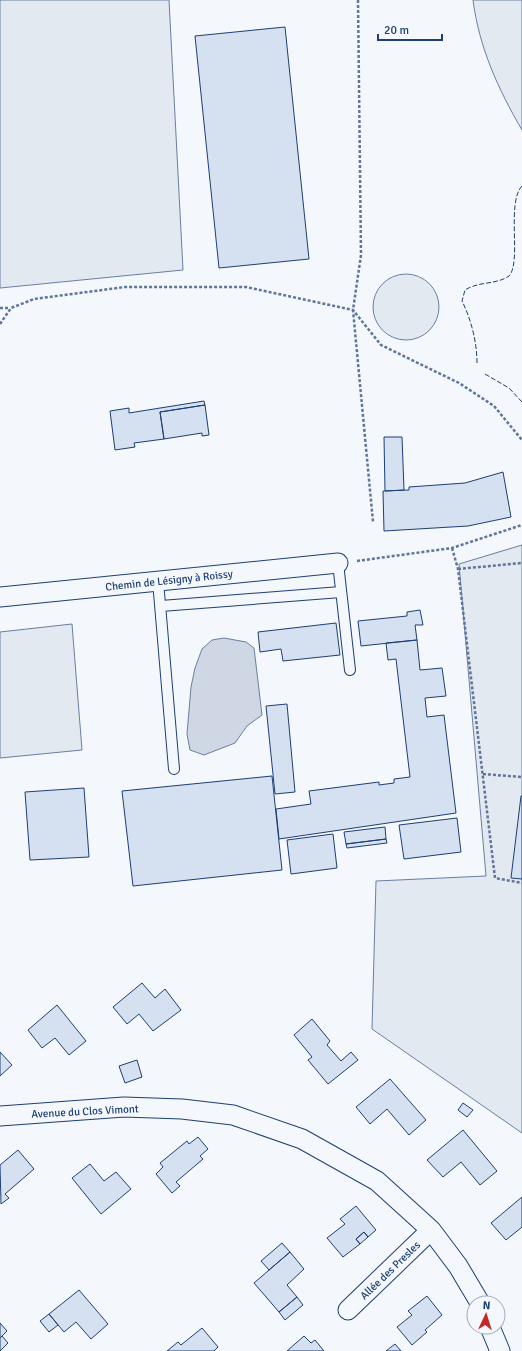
<svg xmlns="http://www.w3.org/2000/svg" width="522" height="1351" font-family="Signika,sans-serif">
<style>
.green{fill:#e3e9f0;stroke:#687fa3}
.water{fill:#cfd7e4;stroke:#687fa3}
.building{fill:#d5e0f0;stroke:#1d3f73}
.lines{fill:none;stroke-linecap:round;stroke-linejoin:round}
.service-casing{stroke:#1d3f73;stroke-width:12}
.minor-casing{stroke:#1d3f73;stroke-width:21}
.path{stroke:#5e769c;stroke-width:2.5;stroke-dasharray:3 2;stroke-linecap:butt}
.service{stroke:#f4f7fb;stroke-width:10}
.minor{stroke:#f4f7fb;stroke-width:19}
.fence{stroke:#1d3f73;stroke-width:1;stroke-dasharray:5 2;stroke-linecap:butt}
.labels{text-anchor:middle;stroke-width:3;stroke-linejoin:round;paint-order:stroke}
.street-label{font-size:11px;fill:#1d3f73;stroke:#f4f7fb}
</style>
<rect width="100%" height="100%" fill="#f4f7fb"/>
<path class="green" d="M0,0h169l14,270 -183,18z
M473,0h49v130c-24,-41 -43,-83 -49,-130z
M373 307a33 33 0 1 1 66 0a33 33 0 1 1-66 0Z
M522,545v588l-150,-104 4,-148 110,-5 -27,-312z
M72,624l10,126 -82,8v-126z"/>
<path class="water" d="M224,638l22,4 8,6 8,67 -15,11 -12,17 -31,12 -14,-5 -3,-16 4,-47 4,-19 7,-19 10,-9z"/>
<path class="building" d="M285,27l24,232 -90,9 -24,-232z
M204,401l1,4 -45,7 4,27 -30,4 1,4 -20,3 -5,-39 19,-3v5z
M205,405l4,30 -7,1v-3l-38,6 -4,-27z
M384,437h18l2,53 -19,1z
M503,472l8,45 -43,9 -84,5 -1,-40 26,-1v-3l56,-4z
M420,610l3,15h-8l2,15 -56,6 -3,-25 49,-5v-4z
M336,623l4,32 -57,6 -2,-12 -21,3 -2,-20z
M417,640l3,30 22,-2 4,28 -21,2 2,19 17,-2 12,98 -177,26 -3,-30 35,-5 -2,-13 70,-9v3l15,-2v-4l16,-2 -14,-118 -8,1 -2,-17z
M287,704l8,88 -20,2 -9,-88z
M272,776l10,94 -149,16 -11,-95z
M84,788l5,69 -59,3 -5,-68z
M521,796h1v83l-11,-1z
M457,818l4,34 -57,7 -5,-34z
M385,827l1,12 -40,5 -2,-12z
M333,834l4,34 -46,6 -4,-34z
M386,839l1,4 -40,5 -1,-4z
M142,983l13,15 10,-9 16,21 -28,21 -14,-17 -12,10 -14,-17z
M57,1005l29,36 -17,14 -14,-17 -13,10 -14,-18z
M312,1019l18,22 -3,4 14,16 10,-9 7,8 -30,24 -20,-24 4,-3 -18,-22z
M0,1052l12,13 -12,11z
M137,1060l5,17 -17,6 -6,-17z
M390,1079l36,41 -17,15 -22,-26 -17,15 -14,-17z
M463,1103l10,7 -6,7 -9,-7z
M463,1130l34,41 -17,14 -19,-23 -18,15 -16,-17z
M198,1137l10,12 -8,7 3,3 -27,23 4,4 -8,7 -16,-19 7,-7 -3,-4 27,-22 2,3z
M18,1150l16,19 -29,25 4,4 -8,6 -1,-39z
M90,1164l14,17 12,-9 15,17 -30,25 -29,-36z
M522,1197v30l-16,13 -15,-17z
M356,1206l20,24 -8,7 -4,-5 -8,7 4,5 -17,13 -16,-19 18,-14 -5,-5z
M364,1232l4,5 -8,7 -4,-5z
M282,1243l8,9 -21,18 -8,-9z
M290,1252l14,17 -17,16 10,12 -18,15 -25,-29z
M79,1290l29,34 -17,15 -15,-17 -12,10 -15,-18z
M427,1296l15,19 -17,15 2,2 -15,13 -15,-18 15,-12 -4,-4z
M297,1297l6,8 -18,15 -6,-8z
M49,1314l9,11 -9,7 -9,-11z
M0,1323l7,8 -7,7z
M202,1328l16,19 -4,4h-47l11,-9 3,3z
M2,1336l6,7 -8,8v-13z
M304,1336l7,7 4,-3 9,11h-37z
M395,1344l6,7h-15z"/>
<g class="lines">
<defs>
<path id="service" d="M338,563l12,107
M158,581l16,188
M161,606l180,-14"/>
<path id="minor" d="M0,597l338,-34
M0,1116l124,-9 58,2 51,6 69,24 75,42 54,49 27,36 22,37
M348,1310l83,-80
M490,1327l10,24"/>
</defs>
<use href="#service" class="service-casing"/>
<use href="#minor" class="minor-casing"/>
<path class="path" d="M358,0l3,255 -8,55 20,212
M0,308h10
M0,324l11,-16 23,-9 91,-12h121l107,23 28,35 78,38 35,23 28,34
M452,548l6,21 37,309 27,5
M357,561l95,-13 70,-23
M458,569l64,-6
M483,774l39,3"/>
<use href="#service" class="service"/>
<use href="#minor" class="minor"/>
<path class="fence" d="M477,363c0,-21 -6,-44 -15,-62l3,-11c14,-9 31,-5 44,-14 13,-14 -3,-73 13,-90
M485,374l24,14 13,14"/>
</g>
<g class="labels">
<g class="street-label">
<text transform="translate(169 580) rotate(-6)" y="4">Chemin de Lésigny à Roissy</text>
<text transform="translate(85 1111) rotate(-3)" y="4">Avenue du Clos Vimont</text>
<text transform="translate(390 1270) rotate(-44)" y="4">Allée des Presles</text>
</g>
</g>
<g transform="translate(486 1315) rotate(4)"><circle r="19" fill="#f4f7fb" stroke="#9eadc5"/>
<path d="M0-3L7 15L0 10L-7 15Z" fill="#c62828"/>
<text y="-6" font-size="11" font-weight="bold" text-anchor="middle" fill="#1d3f73">N</text>
</g>
<path d="M378 34v6h64v-6" fill="none" stroke="#1d3f73" stroke-width="2"/>
<text x="384" y="34" font-size="12" fill="#1d3f73" stroke="#f4f7fb" stroke-width="3" paint-order="stroke">20 m</text>
</svg>
